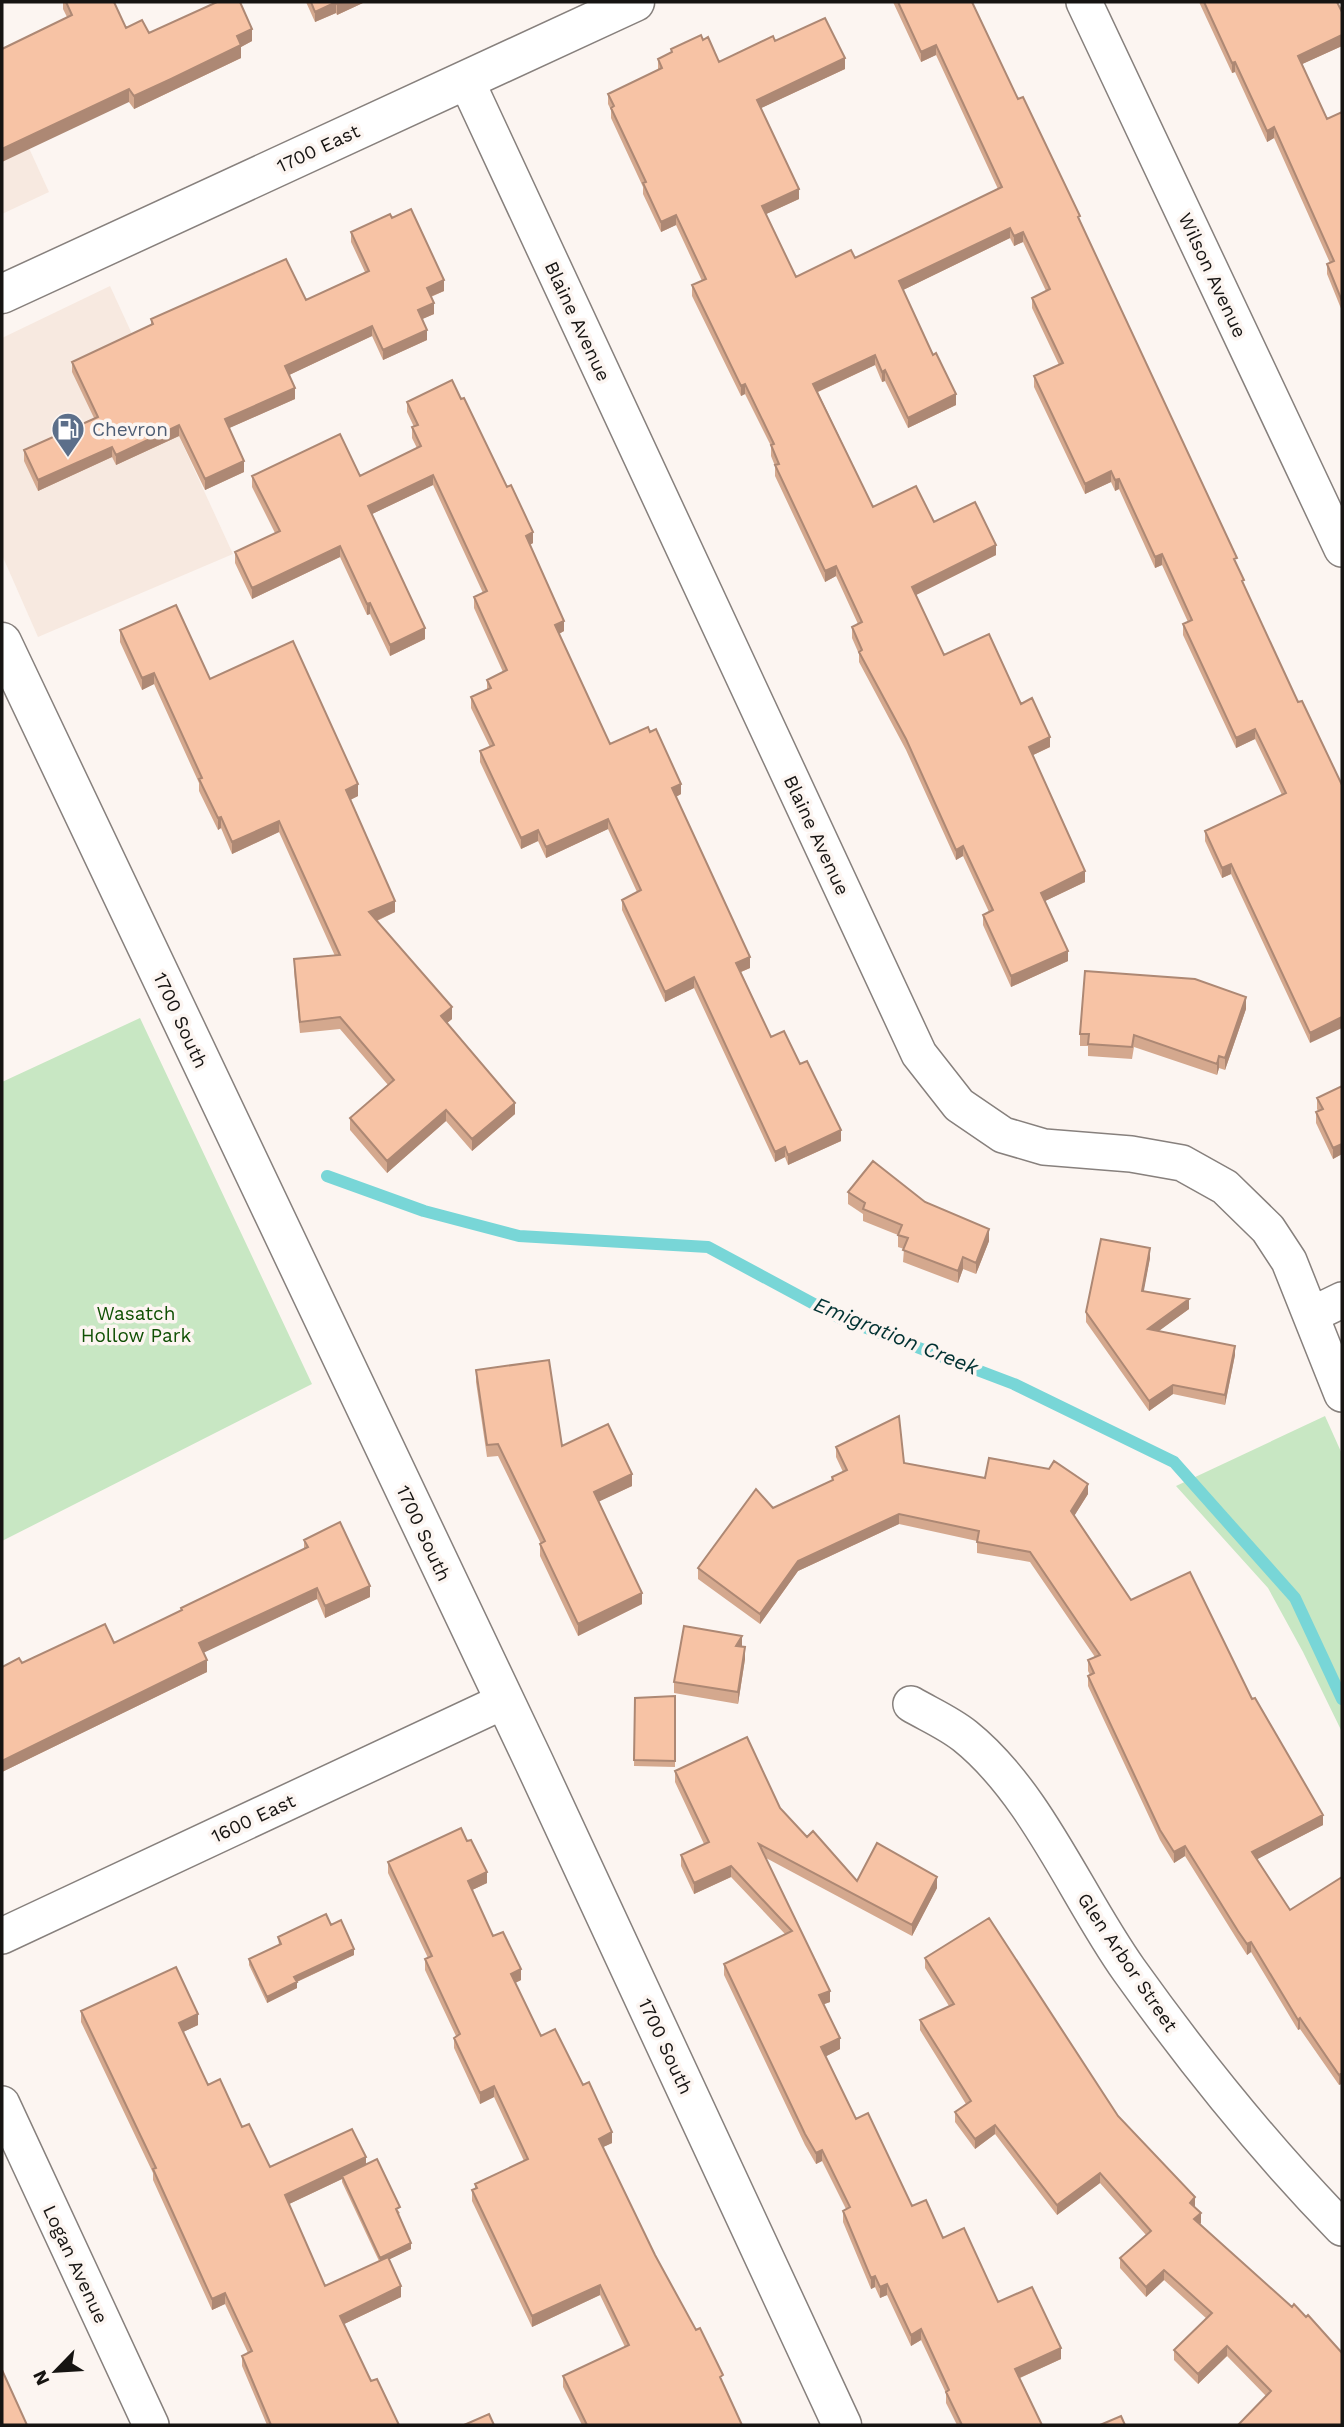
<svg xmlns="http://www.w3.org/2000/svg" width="1344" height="2427" font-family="'Work Sans',sans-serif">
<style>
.built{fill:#f7e9e0}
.green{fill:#c8e7c3}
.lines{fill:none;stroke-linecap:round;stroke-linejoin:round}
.stream{stroke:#78d6d7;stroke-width:12}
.street-casing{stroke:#87807d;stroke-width:38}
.secondary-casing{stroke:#87807d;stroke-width:41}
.street{stroke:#fff;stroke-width:35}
.secondary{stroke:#fff;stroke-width:38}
.wall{fill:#d4a88e;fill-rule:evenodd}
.shaded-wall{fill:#ad8874}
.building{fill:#f7c3a5;stroke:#ad8874;stroke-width:2}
.labels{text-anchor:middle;stroke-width:7;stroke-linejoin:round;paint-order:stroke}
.street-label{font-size:19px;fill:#161412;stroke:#fcf5f1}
.service-label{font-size:19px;fill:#4e5e75;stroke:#fcf5f1;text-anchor:start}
.park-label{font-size:19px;fill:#105004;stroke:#fcf5f1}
.water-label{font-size:21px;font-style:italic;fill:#003132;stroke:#fcf5f1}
</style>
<rect width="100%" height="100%" fill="#fcf5f1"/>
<path class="built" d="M2,89l47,103 -47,22z
M110,286l123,268 -195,83 -36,-82v-217z"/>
<path class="green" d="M140,1018l172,366 -310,157v-459z
M1325,1416l17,38v278l-39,-80 -35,-64 -92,-102z"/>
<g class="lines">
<path class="stream" d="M327,1176l97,35 95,25 189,11 132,71 174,66 160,78 121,136 47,101"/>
<defs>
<path id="street" d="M1084,2l258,547
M466,80l453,974 40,51 44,30 41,12 87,7 51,9 43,24 43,42 21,32 53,133
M1311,1315l31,-15
M911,1704c17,10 38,19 54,32 71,57 112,161 164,234 65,91 135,178 213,258
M2,1936l502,-235
M2,2104l149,321"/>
<path id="secondary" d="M2,294l633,-292
M2,642l532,1120 308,663"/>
</defs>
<use href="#street" class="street-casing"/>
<use href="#secondary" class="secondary-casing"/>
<use href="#street" class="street"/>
<use href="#secondary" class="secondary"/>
</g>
<path class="wall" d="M63,2h51l12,26 23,5 103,8 -11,6v11l-107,51 -67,-92 -4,-8z
M306,2h59l-28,13 -1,-2 -21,9z
M893,2h79l46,97 62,122 157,344 7,21 54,116 44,83 -32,258 -79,-169 -9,4 -17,-37v-10l77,-36 -27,-56 -19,9 -53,-113v-11l5,-2 -26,-57 -7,3 -36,-79 -4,2 -4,-9 -26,12 -51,-107v-11l25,-11 -27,-57v-10l14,-7 -23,-49 -9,4 -4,-8 -107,52 53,115 -48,23 -23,-47 -3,1 -7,-17 -57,27 55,115 61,15 62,33 -80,40 28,60 77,49 29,43 -17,8 52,127 -40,19 23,60 -57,26 -28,-62v-10l6,-3 -26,-56 -7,4 -50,-110 -47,-88v-8l-7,-16v-11l6,-3 -22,-48 -11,6 -50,-106v-10l-4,-10v-10l-26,-52 -4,2 -49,-100v-11l10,-4 -26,-56 -15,7 -18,-38v-7l-32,-69v-8l-3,-6v-10l50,-24v-11l13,-7v-3l32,-9 16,22 56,-21 70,28 -84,39 38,91 -33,15 30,63 59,-19 143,-69 -62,-134 -15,7z
M1199,2h138l5,10v34l-40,18 25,55 15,-7v199l-15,-37v-10l3,-1 -56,-125 -7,4 -32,-70 -3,1z
M392,218l52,73 -13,6 3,17 -12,5 5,21 -44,20 -11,-24 -83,39 6,24 -66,29 15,44 -39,18 -26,-54 -63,29 -4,-8 -74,34 -14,-30v-11l70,-32 -22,-46v-10l79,-37v-6l155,-19 59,-28 -14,-30v-10z
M407,402l126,141 -3,2 34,86 -5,3 51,110 71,50 -5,3 74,171 -9,4 30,65 29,27 41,77 -53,24 -3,-8 -10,5 -81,-174 -29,14 -43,-92v-10l15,-8 -29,-63 -62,29 -8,-17 -17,8 -41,-87v-11l10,-4 -19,-39v-11l16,-7v-10l16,-8 -29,-64v-11l9,-4 -50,-108 -61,29 53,125 -35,17 -20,-42 -3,1 -27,-58 -88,42 -17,-36v-11l40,-19 -23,-46v-11h108l57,-28 -5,-10v-11h2l-7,-15z
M120,630l90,49 148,117 -8,4 45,112 -18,9 75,98 -5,4 68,91 -43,37 -26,-30 -59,52 -37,-43v-12l38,-33 -48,-56 -40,4 -6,-62v-12l41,-3 -56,-124 -47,22 -11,-26 -3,2 -19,-39v-8l-45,-99 -12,6 -22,-48z
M1246,1009l-21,61 -6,-2 -2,7 -83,-28 -2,12 -44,-3v-10h-8v-12z
M1342,1086v68l-9,5 -17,-36v-11l2,-1 -1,-2v-11z
M848,1192l77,10 64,39 -13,33 -13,-5 -5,14 -55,-21 1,-13 -6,-2v-12l-35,-14v-7l-15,-10z
M1150,1258l-7,34 46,17 -31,22 77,24 -10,50 -52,-11 -24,17 -63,-89v-10z
M476,1370l86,76 70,40 -33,15 43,103 -64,32 -38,-80v-12h1l-43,-88 -11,1 -11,-75z
M836,1447l68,16 81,15 103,16 -14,22 57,84 121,99 71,126 -66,34 33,51 52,-33 -3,208 -39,-56 -2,1 -47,-78 -4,3 -9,-14 -53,-85 -11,7 -14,-23 -72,-154v-10l2,-1 -2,-4v-11l7,-3 -65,-95 -53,-9v-12l-78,-17 -101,47 -38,53 -62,-45v-11l75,-60 59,-28v-3l11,-5 -7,-15z
M304,1540l66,57 -45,21 -8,-19 -114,53 4,20 -205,100v-105l112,-24 67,-32v-3l123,-59z
M742,1647l3,12 -7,45 -64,-11v-11z
M675,1696v71l-41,-1 1,-68z
M675,1771l105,37 27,29 50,44 80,7 -25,48 -146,-78 64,144 -6,2 16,45 -14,7 30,63 56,87 31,32 55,64 63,57 -41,19 22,47h-85l-11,-22v-10l-25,-53 -10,6 -24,-51 -7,3 -5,-11 -4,2 -28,-67v-11l3,-2 -24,-48 -6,3 -11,-19 -81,-170v-11l61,-30 -54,-57 -37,17 -13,-28v-11l23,-11 -29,-62z
M388,1862l99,21 -15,7 21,46 28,44 -6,3 26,53 71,107 -9,4 52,108 68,129 19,41h-160l-19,-38v-11l62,-29 -25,-52 -68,32 -60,-126v-11l3,-1v-5l49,-23 -30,-64 -14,7 -26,-56v-10l2,-2 -31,-66v-11l3,-1 -40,-85z
M331,1925l23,30 -57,27v6l-30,15 -18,-38v-6l30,-14 -1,-8z
M925,1958l193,158 77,91 6,16 -1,1 142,129 -76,43 -39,-40 -29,28 -24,-24v-10l33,-31 -43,-39 -18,17 -26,-29v-10l26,-23 -46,-52 -43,32 -62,-81 -20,15 -20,-27v-10l11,-8 -46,-74v-10l29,-14 -24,-38z
M81,2011l117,14 -15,7 25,53 34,42 28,40 96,-3 34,49 -2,1 13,35 -22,10 12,38 -57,27 27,57 28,44h-132l-25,-59v-10l6,-3 -23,-49 -13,6 -59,-130v-7l-72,-151zM342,2179v3l37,79 -54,25 -36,-82z"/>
<path class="shaded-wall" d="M336,2v11l-21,9v-10z
M343,2h22l-28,13v-11z
M252,29v12l-11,6v11l-107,51v-13l103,-60z
M1342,35v11l-44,20v-10z
M936,45v10l-15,7v-10z
M845,58v11l-88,41v-10z
M1235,62v10l-3,1v-10z
M129,89v13l-127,60v-13z
M1274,127v11l-7,4v-11z
M799,189v10l-37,17v-10z
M676,215v10l-15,7v-10z
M1010,228v10l-111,54v-11z
M1023,232v10l-9,4v-10z
M444,280v11l-17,7v-10z
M434,303v11l-16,7v-11z
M372,326v10l-87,41v-11z
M427,330v10l-44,20v-10z
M875,355v10l-62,29v-10z
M885,370v11l-3,1v-10z
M745,384v10l-4,2v-10z
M295,388v11l-70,31v-11z
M956,394v11l-48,23v-10z
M179,425v11l-63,29v-10z
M112,447v10l-74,34v-11z
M244,461v11l-39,18v-11z
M1111,471v11l-26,12v-10z
M433,475v10l-65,31v-10z
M1119,479v10l-4,2v-11z
M533,532v11l-7,4v-11z
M996,545v10l-84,42v-10z
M340,546v11l-88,42v-11z
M1162,554v11l-7,3v-11z
M836,566v10l-11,6v-11z
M370,603v11l-3,1v-11z
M564,621v10l-9,5v-11z
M425,628v11l-35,17v-11z
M154,673v11l-12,6v-12z
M1255,729v10l-19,9v-10z
M1050,737v10l-21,10v-10z
M358,784v12l-12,6v-12z
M681,784v10l-9,5v-11z
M221,817v11l-3,2v-12z
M608,819v10l-62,29v-11z
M279,821v11l-47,22v-12z
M538,830v11l-17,8v-11z
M963,846v10l-7,4v-10z
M1231,864v10l-9,4v-10z
M1085,871v11l-44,21v-10z
M395,901v11l-26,12v-12z
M1068,951v10l-57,26v-11z
M750,957v11l-14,6v-11z
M694,977v11l-29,14v-10z
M1246,997v12l-21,61v-12z
M452,1007v12l-11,9v-12z
M1342,1017v11l-32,15v-10z
M1219,1056v12l-2,7v-11z
M515,1103v11l-43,37v-12z
M446,1110v11l-59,52v-12z
M841,1130v11l-53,24v-10z
M1342,1144v10l-9,5v-11z
M785,1147v10l-10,5v-10z
M989,1229v12l-13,33v-11z
M1150,1248v10l-8,43v-10z
M963,1257v12l-5,14v-12z
M1189,1299v10l-41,30v-10z
M1235,1346v9l-10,50v-10z
M1173,1385v9l-24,17v-10z
M632,1474v12l-38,18v-12z
M1088,1484v10l-17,27v-10z
M899,1514v10l-101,47 -38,53v-10l38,-53z
M370,1586v11l-45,21v-12z
M317,1588v11l-118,56v-12z
M642,1593v11l-64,32v-12z
M742,1636v12l-6,-2z
M745,1647v12l-7,45v-12z
M207,1660v12l-205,100v-11z
M1323,1815v10l-71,37v-10z
M1185,1846v10l-11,7v-11z
M731,1866v11l-37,17v-11z
M487,1872v11l-19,9v-11z
M937,1877v11l-25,48v-11z
M1251,1942v10l-4,3v-11z
M354,1949v6l-60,28v-6z
M521,1969v11l-10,5v-11z
M297,1982v6l-30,15v-6z
M830,1991v11l-11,4v-11z
M198,2014v11l-19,9v-11z
M1300,2018v11l-2,1v-10z
M840,2038v11l-19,10v-12z
M1342,2073v11l-3,1v-10z
M494,2086v11l-14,7v-11z
M995,2125v9l-20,15v-10z
M612,2132v11l-13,6v-10z
M822,2150v11l-6,3v-11z
M366,2157v11l-24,8v3l-57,27v-11z
M1100,2173v10l-43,32v-10z
M1195,2197v10l-5,6v-10z
M1201,2213v10l-7,6v-10z
M411,2243v6l-31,15v-6z
M1164,2270v10l-18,17v-10z
M875,2276v11l-4,2v-11z
M887,2284v11l-7,3v-11z
M600,2285v10l-68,32v-11z
M401,2286v11l-61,29v-10z
M225,2293v11l-13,6v-11z
M921,2329v11l-10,6v-11z
M1227,2346v10l-29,28v-10z
M1061,2348v11l-46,21v-11z"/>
<path class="building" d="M66,2h48l12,26 16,-8 7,13 68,-31h23l12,27 -15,7 4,9 -70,34 -37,17 -5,-7 -127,60v-100l70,-34z
M311,2h32l-6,2 -1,-2 -21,10z
M898,2h74l46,97 5,-2 57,119 -2,1 159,341 -3,1 10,21 -2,1 56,121 4,-1 40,84v232l-32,16 -79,-169 -9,4 -17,-37 81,-38 -31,-64 -19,9 -53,-114 9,-4 -30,-66 -7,3 -36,-78 -4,1 -4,-9 -26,13 -51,-108 29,-13 -31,-65 18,-9 -27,-57 -9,4 -4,-8 -111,53 34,74 3,-2 20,41 -48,24 -23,-48 -3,2 -7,-17 -62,29 60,123 43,-21 18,36 41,-20 21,43 -84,42 32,68 45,-21 32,70 11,-6 18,39 -21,10 56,124 -44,22 27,58 -57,25 -28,-61 10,-5 -30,-64 -7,4 -50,-111 -47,-87 3,-2 -10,-23 10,-5 -26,-56 -11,5 -50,-106 4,-1 -8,-19 3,-1 -29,-60 -4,2 -49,-101 14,-6 -30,-64 -15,7 -18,-39 3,-1 -35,-74 3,-2 -6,-12 54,-26 -4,-9 14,-7 -1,-3 30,-14 2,5 5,-3 11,25 54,-26 2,5 50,-23 20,40 -88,42 42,89 -37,17 34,71 55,-27 4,8 147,-71 -66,-142 -15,7z
M1204,2h133l5,10v23l-44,21 29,63 15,-7v189l-15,-37 7,-3 -60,-134 -7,4 -32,-69 -3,1z
M411,209l33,71 -17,8 7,15 -16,7 9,20 -44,20 -11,-24 -87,40 10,22 -70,31 19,42 -39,18 -26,-54 -63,30 -4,-8 -74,33 -14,-30 74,-33 -26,-55 81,-38 -2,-5 135,-60 20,41 63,-29 -18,-39 39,-18 2,4z
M452,380l9,19 3,-1 43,89 4,-2 22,47 -7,4 38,85 -9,4 55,119 38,-17 2,5 6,-3 25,55 -9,4 78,169 -14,6 35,74 13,-6 16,33 7,-3 34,69 -53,25 -3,-8 -10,5 -81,-175 -29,15 -43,-92 19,-10 -33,-71 -62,28 -8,-17 -17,8 -41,-87 14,-6 -23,-48 20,-9 -4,-8 20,-10 -33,-73 13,-6 -54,-116 -65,31 57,122 -35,17 -20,-42 -3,1 -27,-58 -88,42 -17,-36 45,-21 -28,-55 88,-42 20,42 61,-30 -9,-19 6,-2 -11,-23z
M176,605l34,74 83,-38 65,143 -12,6 49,111 -26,11 83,95 -11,9 74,87 -43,36 -26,-29 -59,51 -37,-43 44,-38 -54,-63 -40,5 -6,-63 46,-4 -61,-134 -47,21 -11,-25 -3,1 -19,-39 3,-1 -48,-105 -12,5 -22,-48z
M1085,971l110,8 51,18 -21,61 -6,-2 -2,8 -83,-29 -2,12 -44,-3 1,-10h-9z
M1342,1086v58l-9,4 -17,-36 7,-3 -6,-11z
M873,1161l52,41 64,27 -13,34 -13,-6 -5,14 -55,-21 5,-12 -10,-3 4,-10 -39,-16 2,-6 -17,-11z
M1101,1239l49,9 -8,43 47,8 -41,30 87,17 -10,49 -52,-10 -24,16 -63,-89z
M549,1360l13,86 46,-22 24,50 -38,18 48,101 -64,31 -38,-80 5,-3 -47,-97 -11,1 -11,-75z
M899,1416l5,47 81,15 4,-20 60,11 5,-8 34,23 -17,27 60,89 59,-28 62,127 3,-1 68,117 -71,37 38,58 52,-33v196l-3,2 -39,-57 -2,2 -47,-78 -4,2 -9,-13 -53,-85 -11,6 -14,-22 -72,-154 6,-3 -6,-13 12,-5 -70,-103 -53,-10 2,-11 -80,-17 -101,47 -38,53 -62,-46 58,-79 17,19 60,-28 -1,-3 15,-7 -11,-23z
M340,1522l30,64 -45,20 -8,-18 -118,55 8,17 -205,101v-94l17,-9 3,5 83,-39 9,19 68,-33 -1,-2 127,-61 -4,-7z
M684,1626l58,10 -6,10 9,1 -7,45 -64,-10z
M675,1696v65l-41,-1 1,-62z
M747,1737l33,71 27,29 6,-6 44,50 20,-38 60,34 -25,48 -153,-81 71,147 -11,4 21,43 -19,9 35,72 12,-6 44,93 14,-6 17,38 21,-10 34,74 34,-15 29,61 -46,21 27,56h-80l-16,-33 3,-2 -28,-61 -10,6 -24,-51 -7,3 -5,-11 -4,2 -28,-67 7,-4 -28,-57 -6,3 -11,-19 -81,-170 68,-33 -61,-65 -37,17 -13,-28 28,-13 -34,-71z
M461,1828l6,13 4,-1 16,32 -19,9 25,55 10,-4 18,37 -10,5 30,62 14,-7 28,56 6,-3 23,50 -13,7 56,116 41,75 4,-2 23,47 -3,2 22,48h-155l-24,-49 66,-31 -29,-60 -68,31 -60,-126 5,-2 -2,-4 53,-25 -34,-73 -14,7 -26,-55 6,-4 -35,-75 7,-3 -44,-94z
M326,1914l5,11 10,-5 13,29 -60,28 3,5 -30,15 -18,-38 32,-15 -3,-7z
M989,1918l129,198 77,81 -5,6 11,10 -7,6 98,88 2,-3 12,13 2,-2 34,38v72h-104l33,-34 -44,-45 -29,28 -24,-24 38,-37 -48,-43 -18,17 -26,-29 31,-27 -51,-58 -43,32 -62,-80 -20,14 -20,-27 16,-11 -51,-81 34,-16 -29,-46z
M176,1967l22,47 -19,9 29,62 12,-6 22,48 7,-3 21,43 82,-38 14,28 -81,38 40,91 63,-29 13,29 -61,30 31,65 6,-2 22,46h-128l-29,-69 10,-5 -27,-58 -13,6 -59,-130 3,-1 -75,-157z
M377,2159l23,48 -4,2 15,34 -31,15 -38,-82z
M2,2370l25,55h-25z
M489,2414l5,11h-30z
M1121,2416l4,9h-25z"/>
<defs>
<symbol id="fuel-pin" viewBox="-11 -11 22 30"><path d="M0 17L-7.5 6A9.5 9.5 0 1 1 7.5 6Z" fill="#5c6f8a" stroke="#fcf5f1"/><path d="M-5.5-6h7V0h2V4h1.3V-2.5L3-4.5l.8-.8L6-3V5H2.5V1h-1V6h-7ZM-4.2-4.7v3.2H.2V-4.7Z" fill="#fff"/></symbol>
</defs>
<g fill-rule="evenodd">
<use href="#fuel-pin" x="49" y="410" width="38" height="52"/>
</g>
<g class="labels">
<g class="street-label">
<text transform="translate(318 148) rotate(-25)" y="7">1700 East</text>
<text transform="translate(1213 275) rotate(65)" y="7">Wilson Avenue</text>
<text transform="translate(578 321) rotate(65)" y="7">Blaine Avenue</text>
<text transform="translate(817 835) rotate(65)" y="7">Blaine Avenue</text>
<text transform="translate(181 1020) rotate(65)" y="7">1700 South</text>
<text transform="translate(424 1533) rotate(65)" y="7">1700 South</text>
<text transform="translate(253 1818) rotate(-25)" y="7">1600 East</text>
<text transform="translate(1128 1962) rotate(56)" y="7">Glen Arbor Street</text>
<text transform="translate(666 2046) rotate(65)" y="7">1700 South</text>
<text transform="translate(76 2264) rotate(65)" y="7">Logan Avenue</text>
</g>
<g class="service-label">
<text x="92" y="436">Chevron</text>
</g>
<g class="park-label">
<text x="136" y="1320">Wasatch<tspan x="136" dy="22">Hollow Park</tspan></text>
</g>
<g class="water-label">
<text transform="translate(896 1336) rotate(22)" y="7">Emigration Creek</text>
</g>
</g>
<rect width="1344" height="2427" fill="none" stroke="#161412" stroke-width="7"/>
<g transform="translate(56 2371) rotate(245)" stroke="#fcf5f1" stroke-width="5" paint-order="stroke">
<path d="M0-5L12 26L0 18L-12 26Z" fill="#161412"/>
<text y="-10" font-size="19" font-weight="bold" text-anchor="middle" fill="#161412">N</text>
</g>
</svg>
